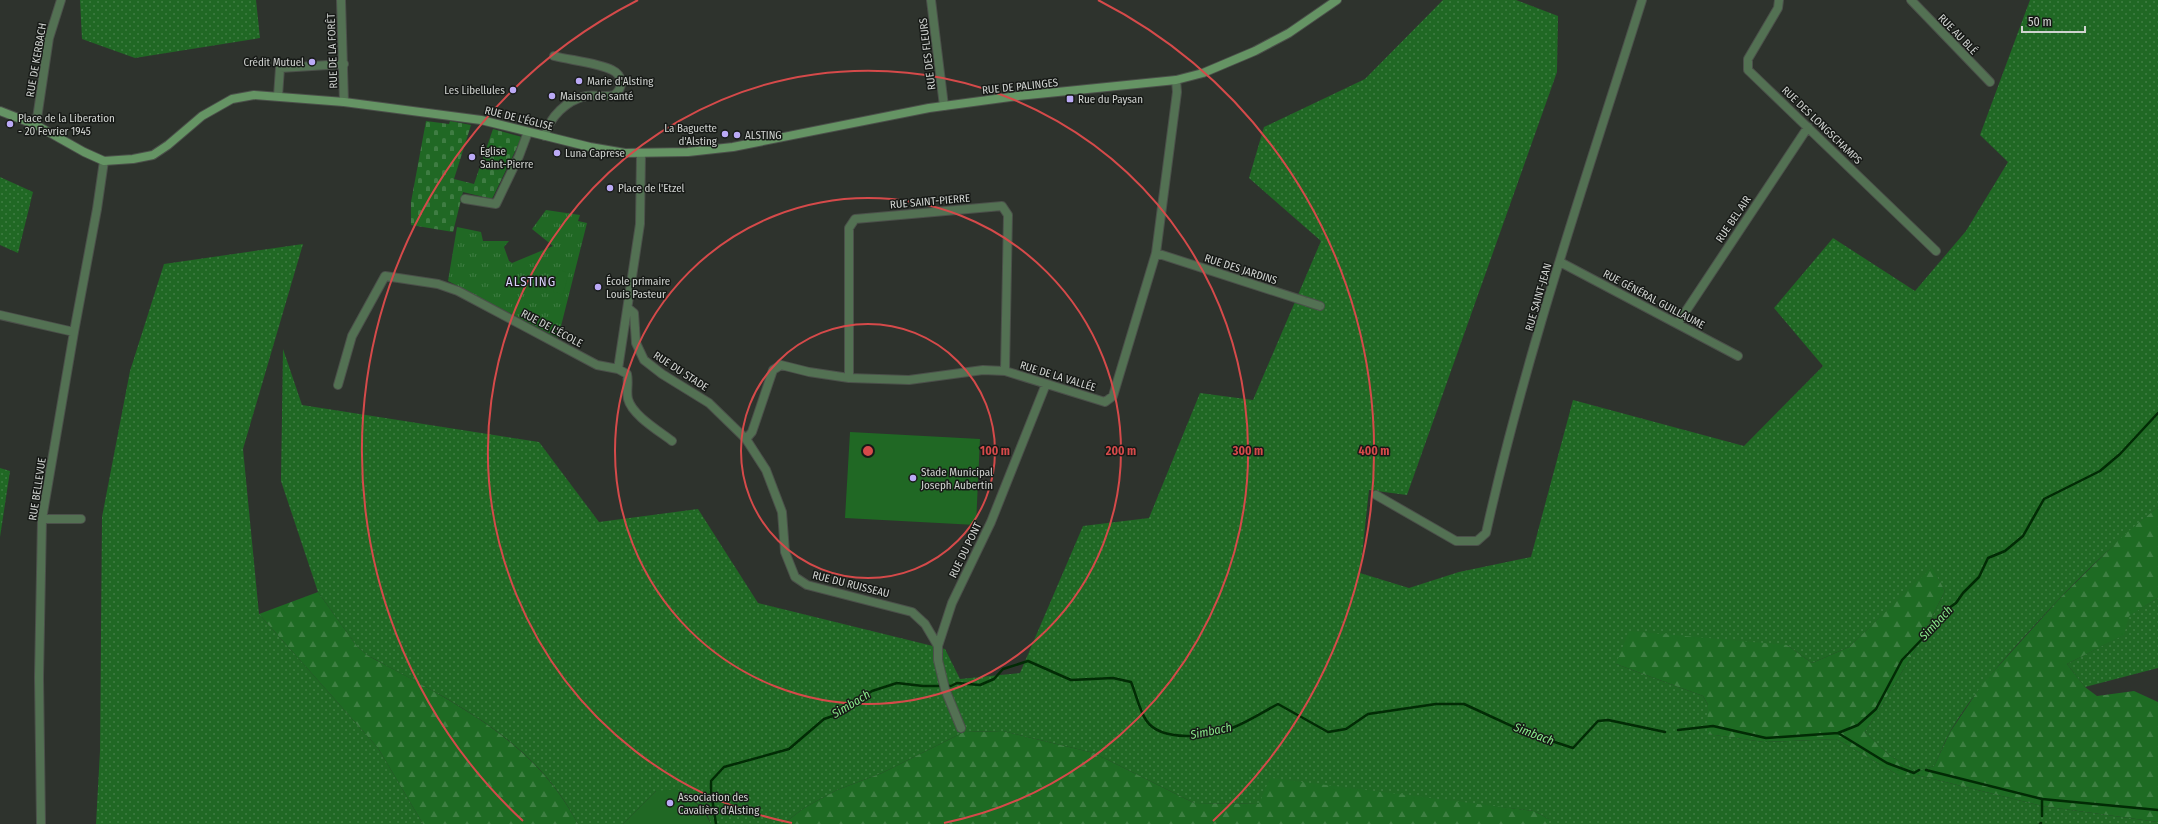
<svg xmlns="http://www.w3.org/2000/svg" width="2158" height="824" font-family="'Fira Sans Condensed',sans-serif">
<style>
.grass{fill:url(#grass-dots)}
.forest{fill:url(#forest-firs)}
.cemetery{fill:url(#cemetery-stones)}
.park{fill:url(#park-tufts)}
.pitch{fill:#206824}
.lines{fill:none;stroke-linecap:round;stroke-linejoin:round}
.stream{stroke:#022b05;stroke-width:2.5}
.minor-casing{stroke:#4b504a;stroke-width:10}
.secondary-casing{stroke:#4b504a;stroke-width:10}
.minor{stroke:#537153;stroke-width:8}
.secondary{stroke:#659464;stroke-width:8}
.ring{fill:none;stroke:#d54a4a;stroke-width:2}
.poi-dot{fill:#bbaaf6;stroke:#171a17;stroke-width:1.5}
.labels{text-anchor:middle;stroke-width:3;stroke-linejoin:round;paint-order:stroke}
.street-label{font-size:11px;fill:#d0d3d0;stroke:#171a17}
.poi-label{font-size:11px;fill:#d0d3d0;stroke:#171a17;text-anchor:start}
.water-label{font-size:12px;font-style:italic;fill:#88e989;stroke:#171a17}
.quarter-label{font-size:13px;letter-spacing:1px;fill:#dbd2fe;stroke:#171a17}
.centre{fill:#d54a4a;stroke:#171a17;stroke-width:2}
.ring-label{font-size:12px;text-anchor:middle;font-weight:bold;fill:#d54a4a;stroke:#171a17;stroke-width:3;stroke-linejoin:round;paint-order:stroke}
</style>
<defs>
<pattern id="grass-dots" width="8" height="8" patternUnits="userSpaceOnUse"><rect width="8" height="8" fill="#206824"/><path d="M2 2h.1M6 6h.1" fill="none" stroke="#3f7d43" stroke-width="1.8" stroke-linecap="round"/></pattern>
<pattern id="forest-firs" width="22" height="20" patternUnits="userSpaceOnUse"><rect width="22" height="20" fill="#1e6b23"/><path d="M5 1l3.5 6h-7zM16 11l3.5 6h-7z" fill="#3e7f42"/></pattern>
<pattern id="cemetery-stones" width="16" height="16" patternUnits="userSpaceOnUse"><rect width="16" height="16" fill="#206824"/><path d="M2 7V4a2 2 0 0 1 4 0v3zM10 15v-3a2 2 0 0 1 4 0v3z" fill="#3f7d43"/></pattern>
<pattern id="park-tufts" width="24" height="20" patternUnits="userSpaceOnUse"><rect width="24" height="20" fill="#206824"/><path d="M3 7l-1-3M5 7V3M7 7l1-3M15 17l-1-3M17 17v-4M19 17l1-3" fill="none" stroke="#3f7d43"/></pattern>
</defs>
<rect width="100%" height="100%" fill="#2e332d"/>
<path class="grass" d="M80,0h176l4,38 -125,20 -53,-19z
M1443,0h73l42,16 -1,56 -150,423 -38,-5 -9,83 49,15 50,-16 72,-15 42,-157 171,46 79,-80 -49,-58 59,-70 82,53 51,-60 42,-69 -28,-27 50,-135h128v507c-45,37 -86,77 -125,120 -30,33 -59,65 -82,103 -6,11 -11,24 -17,36l-18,6 -28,-18 -23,-22 48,-78 32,-63 -13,-23 -83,79 -37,16 -25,-18 -171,19 87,32 5,9v29l56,8 72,-3 62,36h19l125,31 116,16v2h-609v-5l-15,-8 -91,-10 -184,3 -65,-1 -100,-50 -91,-22 -39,1 -82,41 -45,17 -33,18 -21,16h-72l-5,-12 -20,-19 -30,-2 -33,33h-45c-45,-87 -129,-124 -211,-169l-11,-10 -38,-53 -37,-111 2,-132 19,56 237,37 60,80 99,-13 60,94 187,46 15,30 60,-6 63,-147 66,-8 51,-125 53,7 68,-159 -72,-63 15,-51 101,-48z
M0,177l33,15 -15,61 -18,-8z
M303,244l-60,205 16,165 119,134 45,76h-327l4,-73 2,-234 28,-146 34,-107z
M0,468l10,3 -10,66z
M2158,598v70l-73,19 -18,-23 56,-29 5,-19z"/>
<path class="forest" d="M2158,507v91l-29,18 -5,19 -57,29 18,23 12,9 37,-5 24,11v120l-116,-16 -125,-31h-19l-62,-36 -72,3 -57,-8 1,-29 -5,-9 -87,-32 13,-33 158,14 25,18 37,-16 83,-80 13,24 -32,63 -48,78 23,22 28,18 18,-6 16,-34 33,-49 78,-86 64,-63z
M318,592l38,53 11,10c82,45 165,82 211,169h-155l-45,-76 -119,-134z
M1003,731l91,22 100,50 65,1 11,-26 264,33 15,8v5h-766l21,-16 33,-18 45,-17 82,-41z"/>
<path class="cemetery" d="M426,121l23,3 1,-3 21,4 -17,54 20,5 19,-55 29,8 -30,62 -29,-7 -10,40 -42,-7v-23z"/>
<path class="park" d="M546,210l34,5 -2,6 9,2 -29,115 -110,-57 9,-54 24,5 2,9h26l-5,6 5,14 3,2 41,-17 -21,-17z"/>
<path class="pitch" d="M559,270l10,3 -6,21 -10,-2z
M850,432l130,7 -4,86 -131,-7z
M677,789c15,8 27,20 34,35h-88l33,-33z"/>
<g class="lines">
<path class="stream" d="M1678,730l35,-4 53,12 72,-5 20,-8 18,-16 26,-49 24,-25 20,-25 10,-7 7,-10 16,-16 9,-19 17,-7 18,-15 21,-37 56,-28 20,-17 38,-41
M1838,733l49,30 27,10 5,-3
M1926,770l116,29 116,11
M2042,799v17
M716,824l-5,-33v-10l13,-14 65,-18 35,-30 15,-5 33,-23 25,-8 26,3h28l6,-3 23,2 14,-6 9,-10 25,-8 43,19 42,-2 18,4c5,12 8,27 15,38 15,23 64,17 86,8 16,-6 31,-16 46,-24l50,28 18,-3 22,-15 68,-10h28l63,29 46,15 25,-27 10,-1 57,12
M2040,824l1,-1"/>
<defs>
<path id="minor" d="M341,0l3,102
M931,0l13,106
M1779,0l-1,8 -30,51v11l188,181
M1911,0l79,82
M278,96l2,-28 64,-4
M36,125l13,-87 12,-38
M545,136c4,-19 22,-36 41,-40 9,-2 19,2 28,-1 10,-7 9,-20 -2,-25 -13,-7 -43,-10 -58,-14
M465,199l31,5 23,-48 9,-24
M1156,253l164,53
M1560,262l178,94
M628,308l6,5 2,30 8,17 18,14 47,29 37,36 20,31 16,42 3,40 10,25 12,8 105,27 13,12 13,22
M0,315l74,17
M1678,323l130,-196
M618,369l22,-145 1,-70
M849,378v-150l6,-9 147,-13 6,9 -3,156
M338,385l14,-49 33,-60 53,8 20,7 139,74 21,4 9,5c2,9 -1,17 1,25 4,16 31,32 44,42
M746,439l6,-7 21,-62 8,-5 28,7 40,6 60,2 74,-10 22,1 100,31 8,-6 43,-143 21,-161 -1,-12
M1376,495l80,46h21l9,-8c40,-181 101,-357 156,-533
M42,519h39
M961,728l-16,-39 -7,-29v-14l14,-43 39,-81 55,-138
M41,824l-2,-147 3,-158 32,-187 23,-123 7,-48"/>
<path id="secondary" d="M0,111l36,14 48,27 20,9 29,-2 20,-4 15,-10 34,-29 30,-17 22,-4 90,7 137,18 109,27 35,6 63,-1 45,-5 196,-39 89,-12 158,-16 27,-7 52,-22 34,-18 48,-33"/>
</defs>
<use href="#minor" class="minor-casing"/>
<use href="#secondary" class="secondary-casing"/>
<use href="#minor" class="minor"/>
<use href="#secondary" class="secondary"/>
</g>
<g class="ring">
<circle cx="868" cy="451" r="127"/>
<circle cx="868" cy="451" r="253"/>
<path d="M792 823A380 380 0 1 1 944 823"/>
<path d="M523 821A506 506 0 0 1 638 0M1098 0A506 506 0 0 1 1213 821"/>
</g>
<g class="poi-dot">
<circle cx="312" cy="62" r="4"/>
<circle cx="579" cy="81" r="4"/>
<circle cx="513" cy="90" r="4"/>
<circle cx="552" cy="96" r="4"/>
<rect x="1066" y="95" width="8" height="8" rx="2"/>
<circle cx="10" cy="124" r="4"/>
<circle cx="725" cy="134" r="4"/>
<circle cx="737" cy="135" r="4"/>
<circle cx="557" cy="153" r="4"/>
<circle cx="472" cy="157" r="4"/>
<circle cx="610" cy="188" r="4"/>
<circle cx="598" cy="287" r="4"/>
<circle cx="913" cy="478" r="4"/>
<circle cx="670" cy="803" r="4"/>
</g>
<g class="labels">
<g class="street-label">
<text transform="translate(1958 34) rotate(46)" y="4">RUE AU BLÉ</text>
<text transform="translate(332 51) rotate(-92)" y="4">RUE DE LA FORÊT</text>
<text transform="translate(927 54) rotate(-97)" y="4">RUE DES FLEURS</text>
<text transform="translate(36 60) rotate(-80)" y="4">RUE DE KERBACH</text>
<text transform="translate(1020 86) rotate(-6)" y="4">RUE DE PALINGES</text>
<text transform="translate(519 118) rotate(14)" y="4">RUE DE L'ÉGLISE</text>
<text transform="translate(1822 125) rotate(44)" y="4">RUE DES LONGSCHAMPS</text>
<text transform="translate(930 201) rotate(-5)" y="4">RUE SAINT-PIERRE</text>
<text transform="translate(1733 219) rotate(-56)" y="4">RUE BEL AIR</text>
<text transform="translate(1241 269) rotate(18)" y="4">RUE DES JARDINS</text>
<text transform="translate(1538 297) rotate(-74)" y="4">RUE SAINT-JEAN</text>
<text transform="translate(1654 299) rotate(28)" y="4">RUE GÉNÉRAL GUILLAUME</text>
<text transform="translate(552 328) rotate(28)" y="4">RUE DE L'ÉCOLE</text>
<text transform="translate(681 371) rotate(33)" y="4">RUE DU STADE</text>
<text transform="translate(1058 376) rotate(17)" y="4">RUE DE LA VALLÉE</text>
<text transform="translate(37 489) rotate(-81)" y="4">RUE BELLEVUE</text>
<text transform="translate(965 550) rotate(-64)" y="4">RUE DU PONT</text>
<text transform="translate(851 584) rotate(14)" y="4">RUE DU RUISSEAU</text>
</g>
<g class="poi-label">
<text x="304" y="66" text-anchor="end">Crédit Mutuel</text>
<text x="587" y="85">Marie d'Alsting</text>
<text x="505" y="94" text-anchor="end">Les Libellules</text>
<text x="560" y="100">Maison de santé</text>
<text x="1078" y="103">Rue du Paysan</text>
<text x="18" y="122">Place de la Liberation<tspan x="18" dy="13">- 20 Fevrier 1945</tspan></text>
<text x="717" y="132" text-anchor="end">La Baguette<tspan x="717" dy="13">d'Alsting</tspan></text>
<text x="745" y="139">ALSTING</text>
<text x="480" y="155">Église<tspan x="480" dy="13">Saint-Pierre</tspan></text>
<text x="565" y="157">Luna Caprese</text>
<text x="618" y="192">Place de l'Etzel</text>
<text x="606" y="285">École primaire<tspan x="606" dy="13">Louis Pasteur</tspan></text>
<text x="921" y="476">Stade Municipal<tspan x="921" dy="13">Joseph Aubertin</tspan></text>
<text x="678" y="801">Association des<tspan x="678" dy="13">Cavalièrs d'Alsting</tspan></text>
</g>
<g class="water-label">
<text transform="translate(1936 623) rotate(-47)" y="4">Simbach</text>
<text transform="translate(851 704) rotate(-31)" y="4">Simbach</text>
<text transform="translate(1211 731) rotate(-11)" y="4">Simbach</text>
<text transform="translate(1534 734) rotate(21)" y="4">Simbach</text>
</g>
<g class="quarter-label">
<text x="531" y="286">ALSTING</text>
</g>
</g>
<circle cx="868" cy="451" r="6" class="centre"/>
<g class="ring-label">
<text x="995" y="455">100 m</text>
<text x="1121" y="455">200 m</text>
<text x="1248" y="455">300 m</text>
<text x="1374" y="455">400 m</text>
</g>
<path d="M2022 26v6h63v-6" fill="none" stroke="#d0d3d0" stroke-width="2"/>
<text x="2028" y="26" font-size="12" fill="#d0d3d0" stroke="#171a17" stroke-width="3" paint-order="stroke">50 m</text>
</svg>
